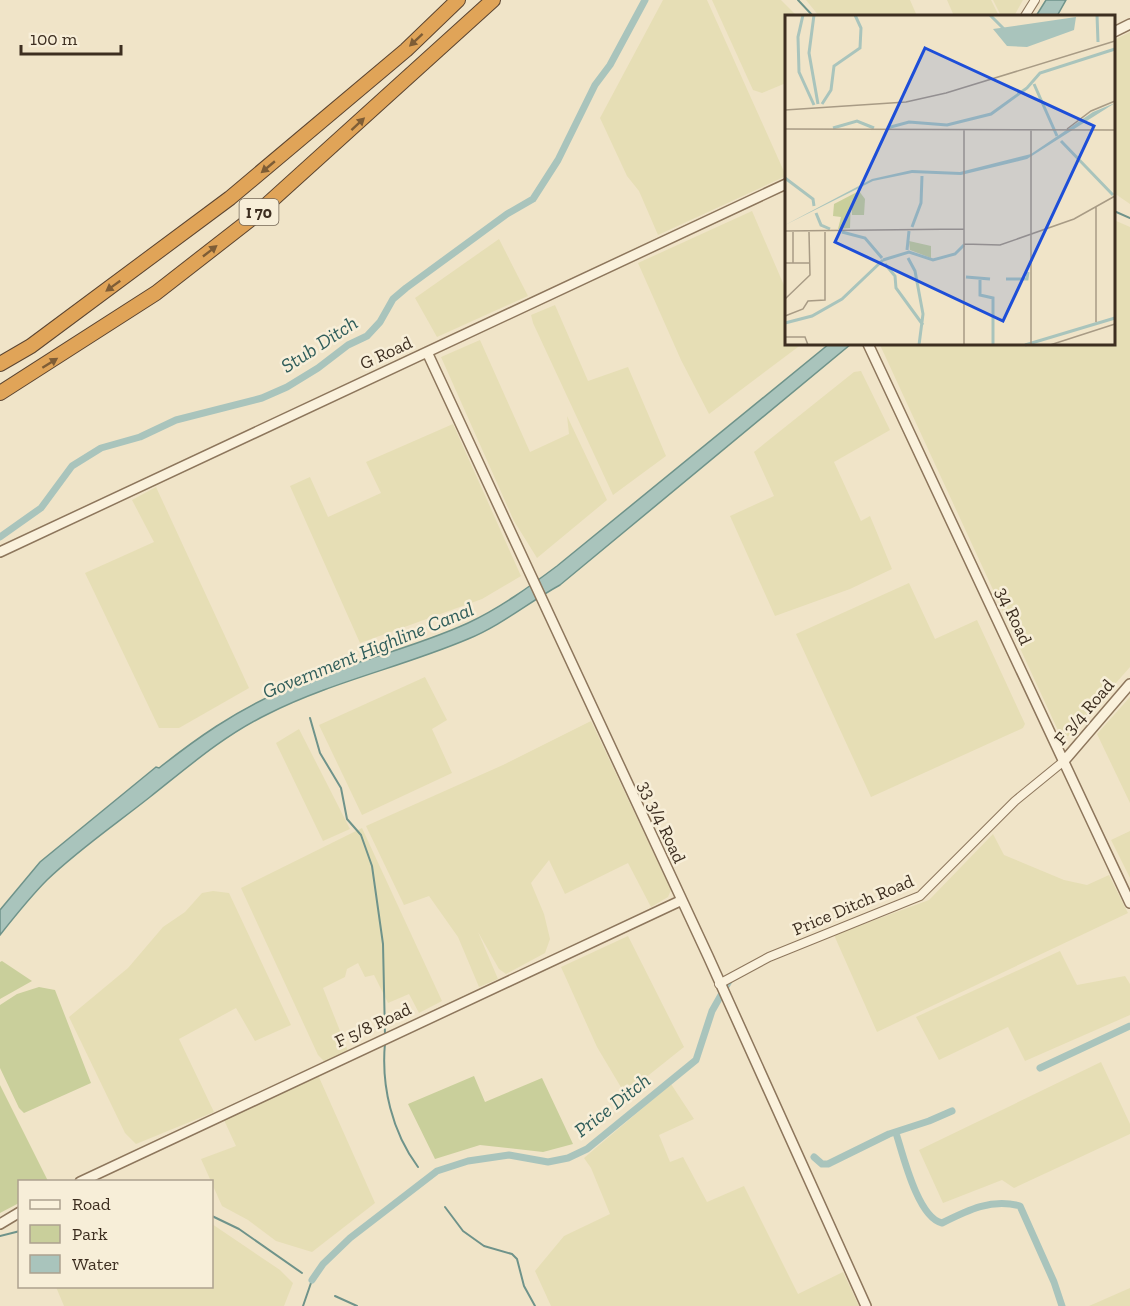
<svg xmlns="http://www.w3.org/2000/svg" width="1130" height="1306" font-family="'Zilla Slab',serif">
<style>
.farmland{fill:#e6deb5}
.green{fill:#c9cf9b}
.water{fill:#a9c4bc;stroke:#6f938a;stroke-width:1.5}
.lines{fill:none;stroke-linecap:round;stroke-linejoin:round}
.stream{stroke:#6f938a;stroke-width:2}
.canal{stroke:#a9c4bc;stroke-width:7}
.minor-casing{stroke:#8d765c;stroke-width:10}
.tertiary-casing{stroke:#8d765c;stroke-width:12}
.motorway-casing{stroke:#5b4430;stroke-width:16}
.minor{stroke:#faf1dc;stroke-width:8}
.tertiary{stroke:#faf1dc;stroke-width:9}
.motorway{stroke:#e0a458;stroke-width:14}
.oneway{fill:#7e5d36}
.labels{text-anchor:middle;stroke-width:5;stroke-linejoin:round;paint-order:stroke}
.shield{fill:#f7eed8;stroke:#756857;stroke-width:1.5}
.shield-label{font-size:16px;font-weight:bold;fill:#3d2e20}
.street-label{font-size:18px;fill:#3d2e20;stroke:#f7eed8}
.water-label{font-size:20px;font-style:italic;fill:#2f5d5a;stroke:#f7eed8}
.inset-river{fill:none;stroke:#a9c4bc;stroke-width:3}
.inset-road{fill:none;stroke:#a89b85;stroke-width:1.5}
.view{fill:#1d4ed8;fill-opacity:0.15;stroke:#1d4ed8;stroke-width:3}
.inset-edge{fill:none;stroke:#3d2e20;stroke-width:3}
</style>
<rect width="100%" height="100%" fill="#f0e4c8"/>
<path class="farmland" d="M663,0h44l79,176 -128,59 -19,-44 -12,-15 -27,-58z
M712,0h69l16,16h-11v67l-24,10 -9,-3z
M806,0h104l7,16h-98z
M947,0h44l8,16h-45z
M993,0h30l-9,16h-13z
M1130,32v172l-16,-11v-153z
M752,211l34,79v54h16l-93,70 -28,-54 -43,-97z
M1114,220l16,7v440l-60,68 -8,4 -182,-394 234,-1z
M499,239l29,57 -91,41 -22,-39z
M555,305l33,76 40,-14 38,89 -53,39 -80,-172 -2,-8z
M480,340l50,112 39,-18 -2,-18 40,84 -70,58 -23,-37 -73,-164z
M861,371l29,59 -56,32 27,59 9,-5 22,53 -42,20 -75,27 -45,-100 44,-20 -20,-44 100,-80z
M453,424l68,152 -39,23 -122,44 -70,-157 20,-9 18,40 53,-24 -15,-31z
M156,487l93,201 -70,40h-20l-74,-155 69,-31 -22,-42z
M909,583l26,56 42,-19 48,104 -2,4 -152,69 -75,-163z
M425,677l22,43 -15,9 20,44 -90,42 -43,-90z
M1130,697v106l-33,-69z
M591,721l80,169 -3,7 -17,10 -23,-44 -63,31 -16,-34 -18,23 13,31 6,25 -5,14 -39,21 -7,-5 -21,-37 20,47 -19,8 -21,-50 -29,-41 -25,9 -38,-79 137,-61z
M299,729l51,100 -27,12 -47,-98z
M362,828l80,173 -23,12 -10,-19 -21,9 -14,-28 -9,2 -7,-14 -11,6 -2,8 -22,11 25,63 -23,11 -7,-7 -77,-167z
M1130,831v47l-19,-38z
M993,834l11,21 60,25 23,5 22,-10 19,38 -251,119 -43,-97 95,-35z
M213,891l16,2 62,132 -36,16 -19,-33 -57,31 35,73 -78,32 -11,-11 -56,-116 59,-49 35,-41 22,-15 17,-19z
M628,936l56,111 -59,47 -28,-47 -36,-80z
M1060,951l17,34 48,-9 5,8v31l-105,46 -17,-34 -69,33 -23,-43z
M1101,1062l29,62v10l-116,54 -12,-8 -59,23 -24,-53z
M318,1075l57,128 -63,49 -36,-11 -28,-21 -26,-14 -21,-47 35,-13 -12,-26z
M671,1084l23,35 -35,16 11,27 13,-5 24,45 37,-16 54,108 45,-22 16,34h-308l-16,-35 29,-35 46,-22 -19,-46 -7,-10z
M212,1224l68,46 13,13 -9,23h-220l-8,-19 156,-1z
M1130,1288v18h-41z"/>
<path class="green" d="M2,961l30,20 -32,18v-37z
M39,987l16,3 36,93 -67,30 -5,-5 -19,-40v-63l17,-11z
M474,1076l11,26 57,-24 31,66 -30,8 -63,-7 -45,14 -27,-55z
M0,1085l48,96 -28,1 -1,21 -19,10z"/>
<path class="water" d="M1046,0h20l-9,16h-21z
M829,344h22l-291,241c-31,17 -58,40 -92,54 -66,28 -137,43 -200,75 -45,22 -80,53 -118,83 -34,27 -72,53 -103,83 -17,17 -32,36 -47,55v-25l40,-48 116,-95 3,1c38,-30 75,-56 120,-76 61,-28 128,-41 189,-69 32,-15 61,-36 89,-57z"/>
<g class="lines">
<path class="stream" d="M798,0l15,16
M1114,211l16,7
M310,718l10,35 21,35 6,31 14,16 11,31 11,78 2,91
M385,1043c-4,43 7,89 33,124
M445,1207l18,24 21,15 28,8 5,5 7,27 11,20
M212,1216l27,13 63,44
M0,1236l20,-5
M335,1296l22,10
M303,1306l9,-26"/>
<path class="canal" d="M0,537l41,-29 31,-42 29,-18 39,-11 36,-17 86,-22 25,-11 31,-19 30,-23 19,-9 13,-14 13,-23 13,-11 101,-74 26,-15 25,-39 37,-75 15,-20 35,-65
M1040,1068l90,-42
M896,1133c7,22 22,85 46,90 26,-13 50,-25 78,-17l34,76 8,24
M814,1157l8,7h6l61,-30 40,-13 23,-10
M312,1280l11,-16 27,-26 87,-67 31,-10 41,-6 39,7 20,-4 19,-9 109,-89 16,-49 17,-30"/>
<defs>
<path id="minor" d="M1025,16l10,-16
M719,984l50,-27 151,-61 95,-95 49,-40"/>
<path id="tertiary" d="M1114,32l16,-8
M868,344l262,559
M427,352l281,604 158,350
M0,552l786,-368
M1064,761l66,-77
M80,1182l600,-281
M0,1224l20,-12"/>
<path id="motorway" d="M0,364l31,-18 199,-148 176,-148 52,-50
M0,393l156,-100 95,-74 242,-219"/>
</defs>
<use href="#minor" class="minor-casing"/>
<use href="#tertiary" class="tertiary-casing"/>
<use href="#motorway" class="motorway-casing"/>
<use href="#minor" class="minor"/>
<use href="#tertiary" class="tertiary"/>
<use href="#motorway" class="motorway"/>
</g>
<defs><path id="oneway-solid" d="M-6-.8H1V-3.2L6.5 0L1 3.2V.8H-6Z" transform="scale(1.5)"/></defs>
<g class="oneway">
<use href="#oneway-solid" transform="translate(416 40) rotate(137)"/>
<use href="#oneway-solid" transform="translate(358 124) rotate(-43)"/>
<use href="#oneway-solid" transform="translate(268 167) rotate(140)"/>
<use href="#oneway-solid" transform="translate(210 251) rotate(-38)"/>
<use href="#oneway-solid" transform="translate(113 286) rotate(144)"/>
<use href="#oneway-solid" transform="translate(50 363) rotate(-32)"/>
</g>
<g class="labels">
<rect class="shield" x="239.5" y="199" width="39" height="26" rx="4.5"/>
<g class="shield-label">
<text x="259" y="218">I 70</text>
</g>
<g class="street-label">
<text transform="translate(386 353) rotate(-25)" y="6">G Road</text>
<text transform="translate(1014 616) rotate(65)" y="6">34 Road</text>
<text transform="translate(1084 712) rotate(-49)" y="6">F 3/4 Road</text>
<text transform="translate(662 822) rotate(65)" y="6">33 3/4 Road</text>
<text transform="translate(853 905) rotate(-23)" y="6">Price Ditch Road</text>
<text transform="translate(373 1025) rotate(-25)" y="6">F 5/8 Road</text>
</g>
<g class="water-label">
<text transform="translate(319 344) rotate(-33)" y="7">Stub Ditch</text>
<text transform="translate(368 650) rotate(-22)" y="7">Government Highline Canal</text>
<text transform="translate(612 1105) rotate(-38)" y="7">Price Ditch</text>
</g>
</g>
<g transform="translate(785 15)">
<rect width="330" height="330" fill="#f0e4c8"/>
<path d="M74,176l6,8 -1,16h-12l-1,-17 -1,30 -12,1 3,-12 -8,-1 1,-12zM124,226l22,5v12l-21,-8z" fill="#c9cf9b"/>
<path d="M291,2l-2,13 -47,17 -20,-1 -14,-17zM330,88l-88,56 -66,16 -49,-2 -39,8 -88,44 87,-46 40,-9 48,2 71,-18 62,-42z" fill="#a9c4bc"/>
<path class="inset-river" d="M18,0l-5,22 1,35 15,33M29,0l-5,38 9,51M205,0l14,14M312,0l1,27M249,69l23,52M37,89l9,-14 3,-24 26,-18 1,-20 -6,-13M48,113l24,-7 17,7M102,113l22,-6 38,3 44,-11 36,-26 13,-15 75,-24M276,126l52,54M0,163l28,21 1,7M31,198l5,12 9,4M127,212l9,-24 1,-27M57,217l23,6 17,20M122,235l2,-19M123,243l7,13 8,43 -4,31M98,245l26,-8 24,8 22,-6 9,-9M100,249l10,12 1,12 27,37M181,262l24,2M195,264v16l13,3v47M221,264h21l1,-7M0,308l27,-7 30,-17 41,-39M240,330l90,-27"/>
<path class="inset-road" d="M0,95l121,-8 40,-9 169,-52M0,114l330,1M282,114l24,-18 24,-10M0,216l179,-2M179,229l36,1 74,-26 41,-23M0,248h25M8,248v-31M0,284l25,-24 -1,-43M0,301l18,-7 5,-8 17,-1v-68M311,307v-116M0,322h20l3,8M179,330v-215M246,330v-215M265,330l65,-21"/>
<path class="view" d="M140,33l169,78 -91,195 -168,-79z"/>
<rect width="330" height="330" class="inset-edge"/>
</g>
<rect x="18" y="1180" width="195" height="108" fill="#f7eed8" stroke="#ada18e" stroke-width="1.5"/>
<rect x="30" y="1200" width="30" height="9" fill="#faf1dc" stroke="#ada18e" stroke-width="1.5"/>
<text x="72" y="1210" font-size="18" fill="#3d2e20">Road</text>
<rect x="30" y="1225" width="30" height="18" fill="#c9cf9b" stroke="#ada18e" stroke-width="1.5"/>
<text x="72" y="1240" font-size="18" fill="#3d2e20">Park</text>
<rect x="30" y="1255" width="30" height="18" fill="#a9c4bc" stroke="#ada18e" stroke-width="1.5"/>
<text x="72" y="1270" font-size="18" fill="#3d2e20">Water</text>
<path d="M21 45v9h100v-9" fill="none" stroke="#3d2e20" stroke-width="3"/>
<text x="30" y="45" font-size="18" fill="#3d2e20" stroke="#f7eed8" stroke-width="4.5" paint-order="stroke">100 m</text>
</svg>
